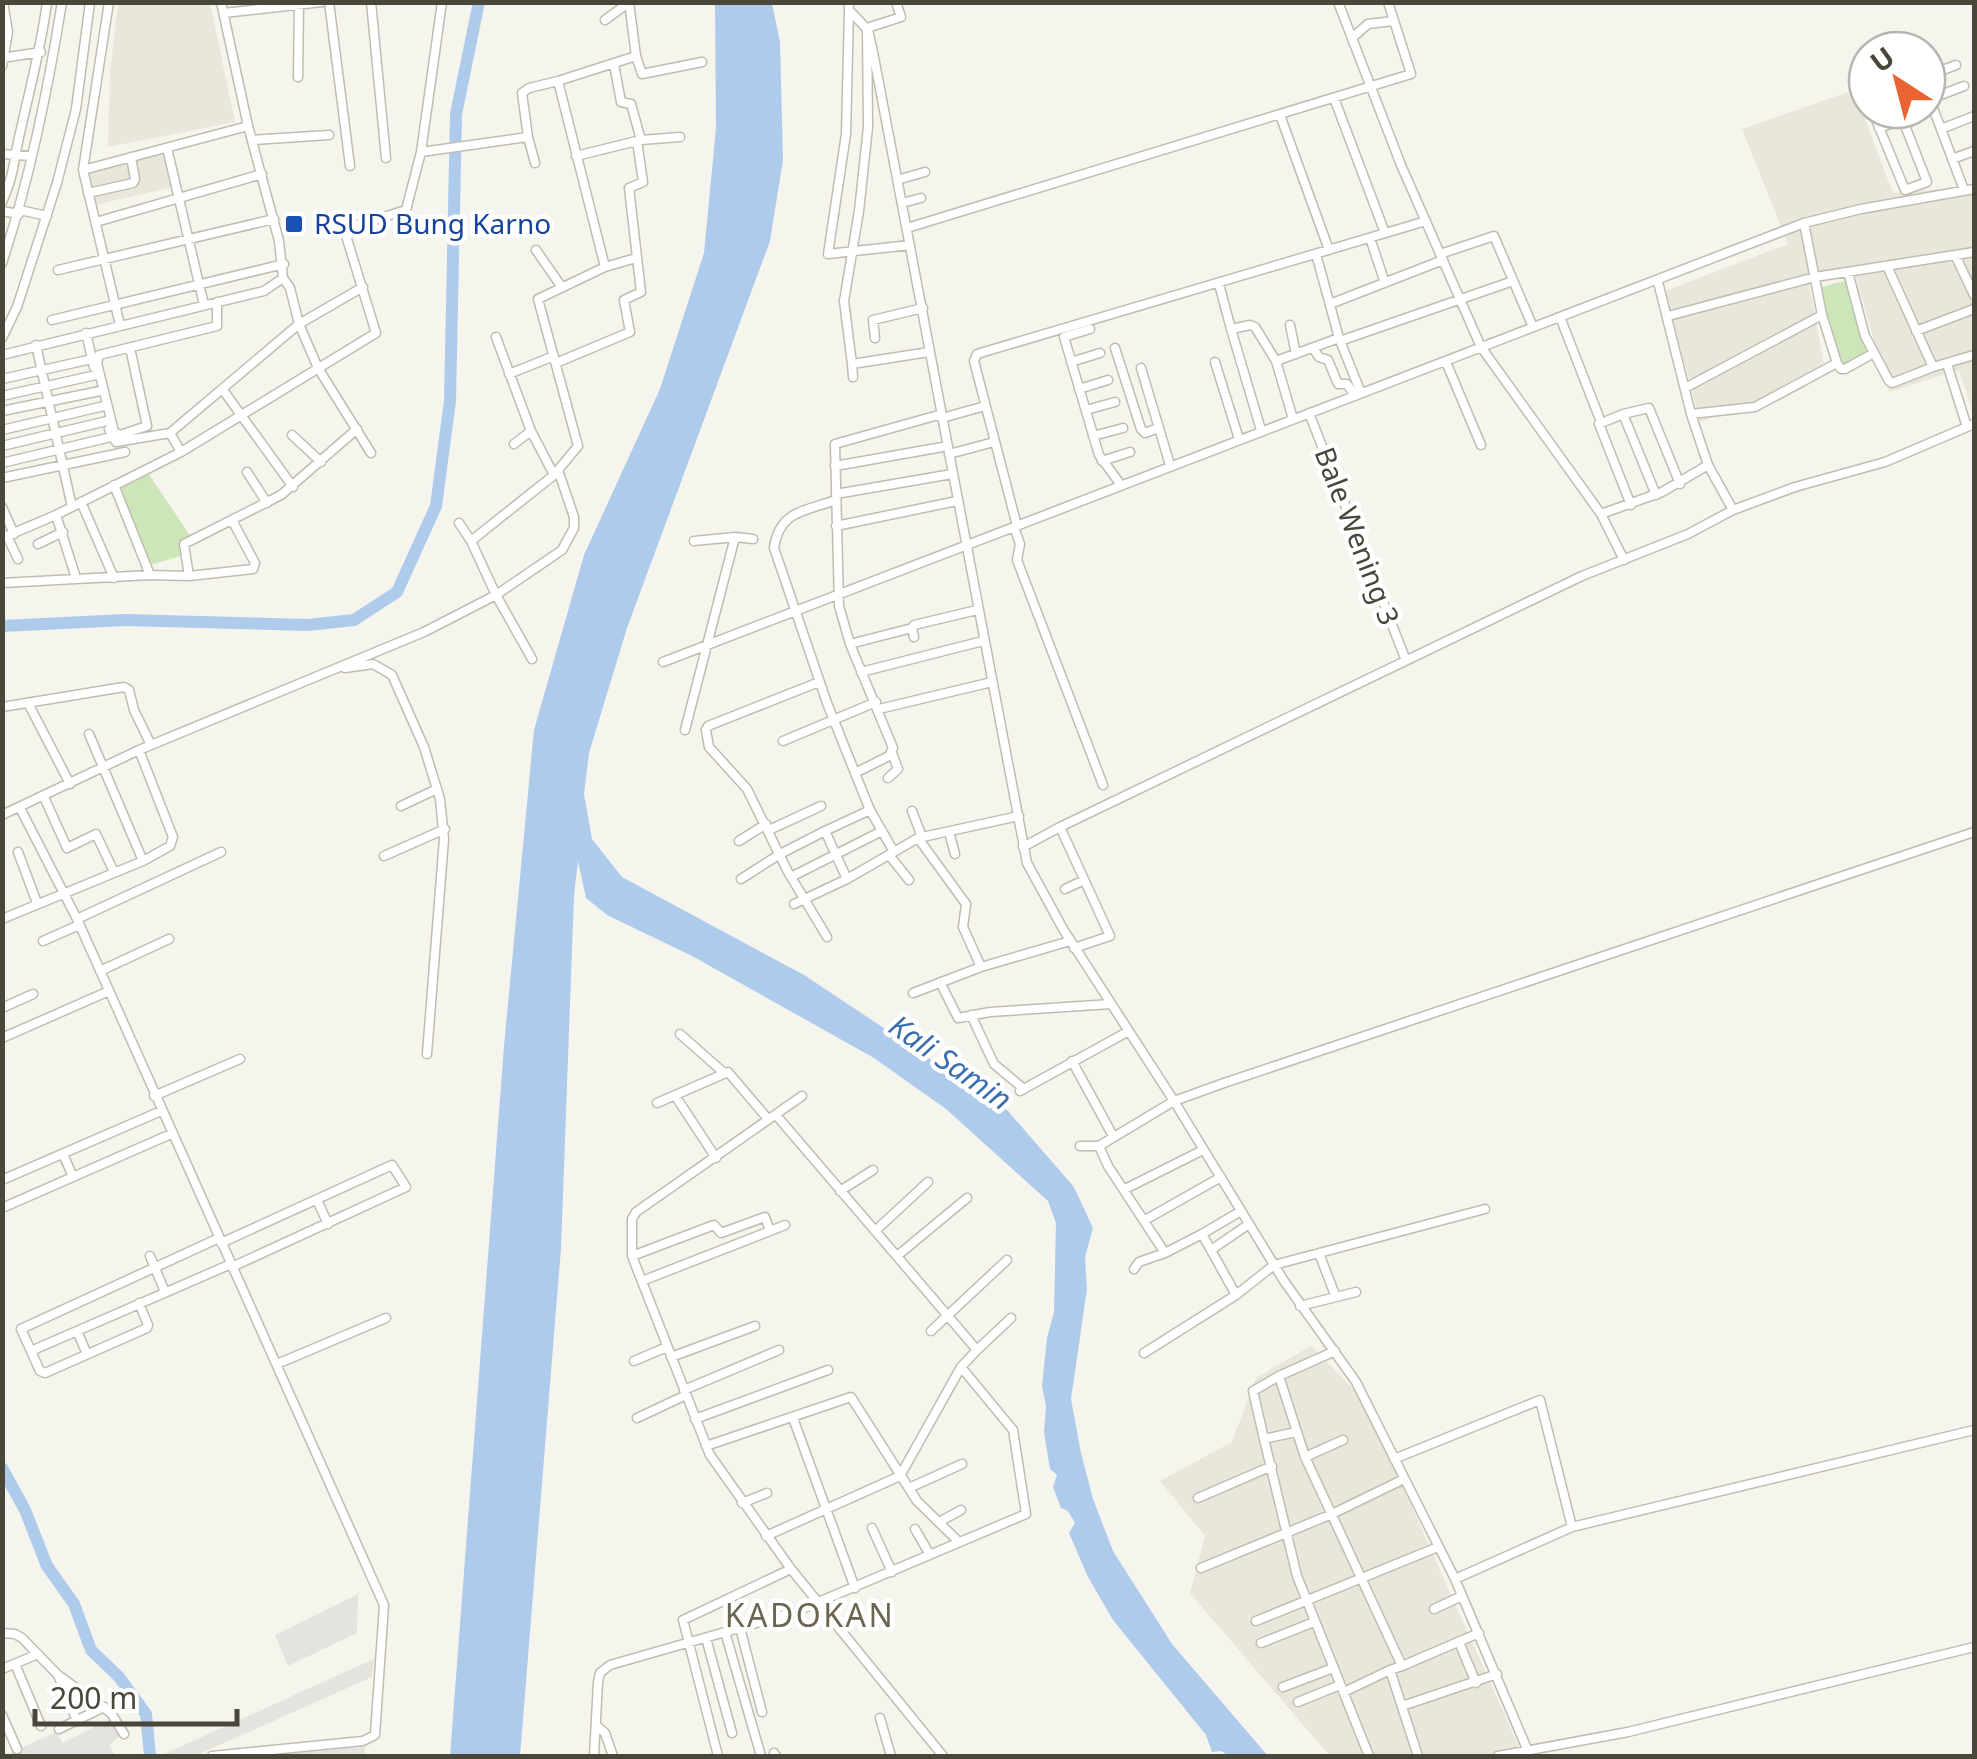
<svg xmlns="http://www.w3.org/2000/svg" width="1977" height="1759" font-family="'Noto Sans',sans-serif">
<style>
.residential{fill:#e9e6db}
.industrial{fill:#e5e3de}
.green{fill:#cce6b9}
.water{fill:#afcbec}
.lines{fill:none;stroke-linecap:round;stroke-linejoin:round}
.river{stroke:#afcbec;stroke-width:12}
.minor-casing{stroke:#c0bdb0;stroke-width:11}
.minor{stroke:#fff;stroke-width:8}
.transit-dot{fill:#1a4fb4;stroke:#fff;stroke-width:4}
.labels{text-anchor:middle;stroke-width:9;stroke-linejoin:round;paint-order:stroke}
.transit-label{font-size:28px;fill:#164399;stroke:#fff;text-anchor:start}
.street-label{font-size:28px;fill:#49463a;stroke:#fff}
.water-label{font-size:30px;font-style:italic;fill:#3b6eae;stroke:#fff}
.quarter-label{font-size:32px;letter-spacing:2.5px;fill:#6b6552;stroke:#fff}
</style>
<rect width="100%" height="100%" fill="#f5f4ed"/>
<path class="residential" d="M118,3h92l25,119 -127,25 2,-73z
M1854,90l39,103 81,-7v229l-15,-45 -70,22 -34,-117 -46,9 17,91 -126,47 -35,-131 123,-47 -46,-115z
M162,151l11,36 -78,18 -7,-35z
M1311,1346l53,54 159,356h-193l-140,-163 15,-57 -45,-55 72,-39 24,-64z"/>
<path class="industrial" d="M358,1594l-1,39 -69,33 -13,-31z
M374,1659l-2,18 -177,79h-27l-4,-2z
M110,1719l10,17 -11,9 6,11h-111l52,-24 7,11z
M365,1747v9h-128l102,-8z"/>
<path class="green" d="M1847,280l23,71 -28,14 -23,-77z
M148,473l43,64 -11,4 4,14 -34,10 -32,-78z"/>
<path class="water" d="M715,3h57l8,39 3,118 -13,81 -143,387 -38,125 -5,41 8,45 30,38 182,98 203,135 67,77 19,41 -8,29 2,32 -16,110 10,54 12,46 20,52 59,93 96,112h-39l-8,-5 -9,1 -6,-17 -93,-115 -25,-43 -19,-44 6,-10 -7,-12 -7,-3 -8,-21 4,-12 -7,-6 -6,-36 2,-27 -4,-20 5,-48 7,-26 2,-89 -8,-22 -102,-92 -72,-51 -182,-102 -85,-41 -21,-17 -8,-37 -4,34 -13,353 -41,508h-70l54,-710 30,-316 50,-175 76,-166 44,-136 12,-125z"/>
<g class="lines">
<path class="river" d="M2,626l123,-6 183,5 46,-5 43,-28 39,-86 14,-105 6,-287 23,-112
M2,1468l23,42 22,56 27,38 17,46 28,27 27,37 4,42"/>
<defs>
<path id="minor" d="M329,2l21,164
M371,2l15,156
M849,2v8l19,20 5,22 154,811 36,66 111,172 110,180 72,101 99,197 75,177
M1338,2l63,163 80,182 120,167 23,46
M849,10l-3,124 -18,120 82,-9
M224,13l98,-11
M605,20l23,-17
M1352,38l16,-14 25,-3
M636,56l6,18 60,-12
M2,58l39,-6
M614,64l7,38 10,2 10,36
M2,66l6,-34 -5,-30
M1927,76l29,-11
M298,77l1,-73
M1865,92l2,6
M1927,92l37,98
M1334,98l51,135
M1930,99l34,-13
M1872,110l33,80 22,-8 -28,-72
M1280,115l49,135
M1879,128l24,-9
M1941,129l33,-13
M528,137l7,26
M252,140l77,-5
M167,148l37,157
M421,152l107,-15 -6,-44 7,-5 29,-7
M2,154l30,2
M576,156l65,-16 39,-3
M1952,159l22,-8
M83,170l26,-168
M897,180l28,-8
M88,193l45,-10 2,-4 -4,-22
M2,202c11,-25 11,-35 16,-60 10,-47 23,-92 29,-140
M902,203l19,-5
M20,210l27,6
M2,211l17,3
M96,222l166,-48
M1804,223l18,92 15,48 4,6h4l29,-16
M907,228l504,-154 -23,-72
M1370,238l15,45
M536,250l25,36
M1316,254l23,84 22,55
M1440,254l54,-18 39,91
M1955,255l19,40
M2,263c28,-84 46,-173 60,-261
M1887,266l46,101 41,-12
M605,267l31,-9
M58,270l216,-51
M1848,272l17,64 24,45 3,2 41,-16
M1658,282l33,132 64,-7 82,-44
M1219,284l12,45
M363,287l-64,37 19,44 53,85
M1330,304l113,-44
M1668,316l147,-39 159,-25
M1560,317l39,100
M52,320l232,-56
M120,325l-37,-155 165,-44
M1290,325l6,29
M1090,329l-26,8 35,118 22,30
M1916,331l58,-22
M86,333l8,34
M496,337l35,94
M2,338l15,-31 40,-124 19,-74 14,-107
M875,338l-2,-18 50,-12
M1340,341l173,-60
M36,345l36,162
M130,348l17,78 -27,9 -6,-3 -17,-69 2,-8 118,-29v-24
M1115,348l26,81 4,4 13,-5
M1313,348l6,9 9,3 10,24h9l8,12
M2,355l262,-64 19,-13
M1071,362l29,-9
M1215,362l24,77
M1446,362l35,83
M556,363l74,-31 -6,-32 17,-8 -12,-104 14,-6 -6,-41
M852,364l-8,-63 15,-90 9,-84 -1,-99 34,-11 -5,-15
M1947,364l20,63 7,-3
M1141,368l29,97
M509,374l45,-18
M853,377l-1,-13 77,-12
M2,379l90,-20
M1685,388l137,-73
M1079,389l29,-9
M223,390l70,97
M2,396l94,-21
M1086,410l29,-8
M2,411l98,-20
M1309,413l96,245
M1623,414l26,-6 31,76
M1691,414l17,51 25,45
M942,418l43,-12
M1293,419l-17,-58 63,-23
M109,429l7,13 54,-9
M2,430l102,-24
M1261,430l-30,-101 19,-4 5,2 21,34
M292,435l29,27
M1093,436l30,-8
M514,444l17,-13 23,44
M2,446l105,-25
M181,452l195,-119 -29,-94 2,-8 6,-5 51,-16 15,-58 21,-150
M949,454l45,-12
M1102,461l28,-9
M2,463l109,-26
M835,466l113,-20
M247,472l20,31
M2,478l123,-26
M114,485l36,90
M836,494l116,-20
M836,500c-31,11 -57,11 -62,48l53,155 28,70
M81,502l33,76
M1631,505l-32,-81 24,-10 33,81
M2,507l12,27
M1601,514l61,-22 46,-27
M56,515l20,63
M459,523l12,18
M836,526l121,-25
M1017,526l-43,-165 3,-7 449,-133
M1014,527l6,17 -3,16 86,225
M7,536l11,23
M2,538l54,-23 125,-63 -11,-19 129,-109 -9,-36 -7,-10 -4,-37 -31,-115 -27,-124
M694,541l41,-4
M38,544l25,-12
M189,576l-5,-32 97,-49 76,-66
M2,583l148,-8 39,1 64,-7 2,-6 -22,-41
M914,637l-2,-9 2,-3 63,-15
M850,644l62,-16
M532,659l-36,-64 -25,-54 83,-66 24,-29 -40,-147 67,-32 -47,-186 78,-25 -7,-54
M663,662l1141,-439 57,-14 113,-20
M345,668l28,-4 19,11 32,72 16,52 4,40 -17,215
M861,672l122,-31
M819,682l-111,44 -2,4 3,17 38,42 41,83 39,65
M28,703l42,81
M2,707l122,-20 5,3 5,20 17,35
M879,709l113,-27
M685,730l50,-193 18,2
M89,734l54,127
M783,741l93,-39
M888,778l10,-9 -6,-16
M44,797l23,51 29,-14 18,38
M401,806l36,-17
M20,808l57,111 307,686 -9,130 -12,6 -151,15
M912,811l10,26
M2,815l137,-65 285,-118 72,-37 66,-45 12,-22v-11l-16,-47
M1060,827l522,-251 106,-42 45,-24 62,-23 90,-25 82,-35
M769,830l52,-24
M949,832l6,22
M918,838l48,66 -3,23 18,40
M739,841l27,-17
M1023,847l37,-20 50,109 -36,12
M18,852l19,51
M894,852l-24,-42 -15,-37 34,-17 4,-8 -43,-104 -11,-38 -4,-162 107,-30
M889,855l20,25
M384,856l61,-27
M791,877l91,-46
M741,879l39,-25 45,-23
M847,879l-22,-48 45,-21
M1065,889l17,-8
M794,904l53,-25 71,-41 101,-22
M2,919l141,-58 27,-15 3,-9 -34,-87
M77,919l144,-67
M43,941l36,-16
M100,971l69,-32
M940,982l18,36 32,-6 121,-8
M913,993l68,-26 89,-26
M2,1008l31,-14
M971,1015l23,49 30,25
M680,1034l43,38
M2,1038l107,-47
M1072,1061l41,75
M1020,1091l107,-59
M154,1096l86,-37
M802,1096l-166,116 -4,7v37l78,199 81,114 152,187
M676,1097l40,61
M657,1103l71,-31 40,47
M1080,1146h19l75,-45 50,-18 750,-251
M1099,1146l9,20 57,87 37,-19
M63,1154l10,23
M2,1180l159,-69
M1125,1189l78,-39
M840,1191l33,-21
M317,1200l11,24
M2,1208l169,-74
M1145,1220l76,-43
M770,1231l15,-6
M875,1231l53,-49
M219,1238l-198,91 10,22 200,-87
M221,1243l171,-78 14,22 -174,80
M1211,1250l38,-26
M1319,1253l16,42
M150,1256l15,36
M632,1256l82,-31 7,8 44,-16 5,14 -128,50
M897,1256l70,-58
M1134,1269l5,-7 26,-9
M1236,1295l-34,-61 39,-23
M1300,1306l56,-14
M77,1331l10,23
M931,1331l76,-71
M977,1350l34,-32
M31,1351l9,20 5,2 102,-45 1,-3 -9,-22
M1335,1351l-56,25 26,81 97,209 -12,4 28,86
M1144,1353l92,-58 38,-30 211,-56
M671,1357l84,-31
M634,1361l33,-14
M277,1364l109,-46
M684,1390l95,-40
M637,1418l49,-23
M793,1418l62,170
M695,1419l133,-49
M1296,1432l-32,7 33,137 72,180
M1264,1439l-11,-48 26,-15
M706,1446l145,-49 66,104 42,41
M1305,1457l38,-17
M1394,1459l146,-59 32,127
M909,1488l53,-24
M1198,1498l74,-32
M742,1503l25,-10
M939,1522l22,-12
M872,1528l20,44
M915,1529l15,26
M766,1536l134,-60 61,-109 16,-17 -201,-235
M1201,1568l131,-54 72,-35
M1455,1579l117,-52 402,-97
M1434,1609l28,-13
M1256,1621l182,-74
M740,1628l22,84
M725,1632l36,124
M2,1633l13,1 7,4 36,37 53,38 13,21
M706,1638l26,95
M1459,1642l17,41
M1261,1643l53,-21
M15,1664l26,62
M1402,1666l77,-33
M2,1669l36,-15
M58,1675l19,46
M1283,1687l50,-19
M1344,1692l46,-22
M1298,1702l42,-17
M1402,1706l95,-32
M2,1715l15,34
M880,1718l11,38
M596,1725l9,8 8,23
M59,1729l45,-22
M774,1753l2,3
M594,1756l4,-74 2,-9 10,-8 185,-53 231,-98 -13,-84 -52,-63
M718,1756l-35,-136 108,-51
M1498,1756l130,-24 346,-85"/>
</defs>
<use href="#minor" class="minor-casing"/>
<use href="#minor" class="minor"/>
</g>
<rect class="transit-dot" x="284" y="214" width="20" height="20" rx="5"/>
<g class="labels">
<g class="transit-label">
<text x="314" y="234">RSUD Bung Karno</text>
</g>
<g class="street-label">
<text transform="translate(1357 536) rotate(69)" y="10">Bale Wening 3</text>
</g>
<g class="water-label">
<text transform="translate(950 1063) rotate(35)" y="10">Kali Samin</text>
</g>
<g class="quarter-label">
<text x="810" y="1627">KADOKAN</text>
</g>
</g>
<rect width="1977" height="1759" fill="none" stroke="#49463a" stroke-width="10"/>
<g transform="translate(1897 80) rotate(324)"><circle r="48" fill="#ffffff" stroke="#b6b5b0" stroke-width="2.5"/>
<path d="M0-8L18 38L0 25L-18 38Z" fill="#e96430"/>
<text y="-15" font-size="28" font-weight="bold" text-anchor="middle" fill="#49463a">U</text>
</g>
<path d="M35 1709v15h202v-15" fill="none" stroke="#49463a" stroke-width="5"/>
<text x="50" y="1709" font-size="30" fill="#49463a" stroke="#ffffff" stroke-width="8" paint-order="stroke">200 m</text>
</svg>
